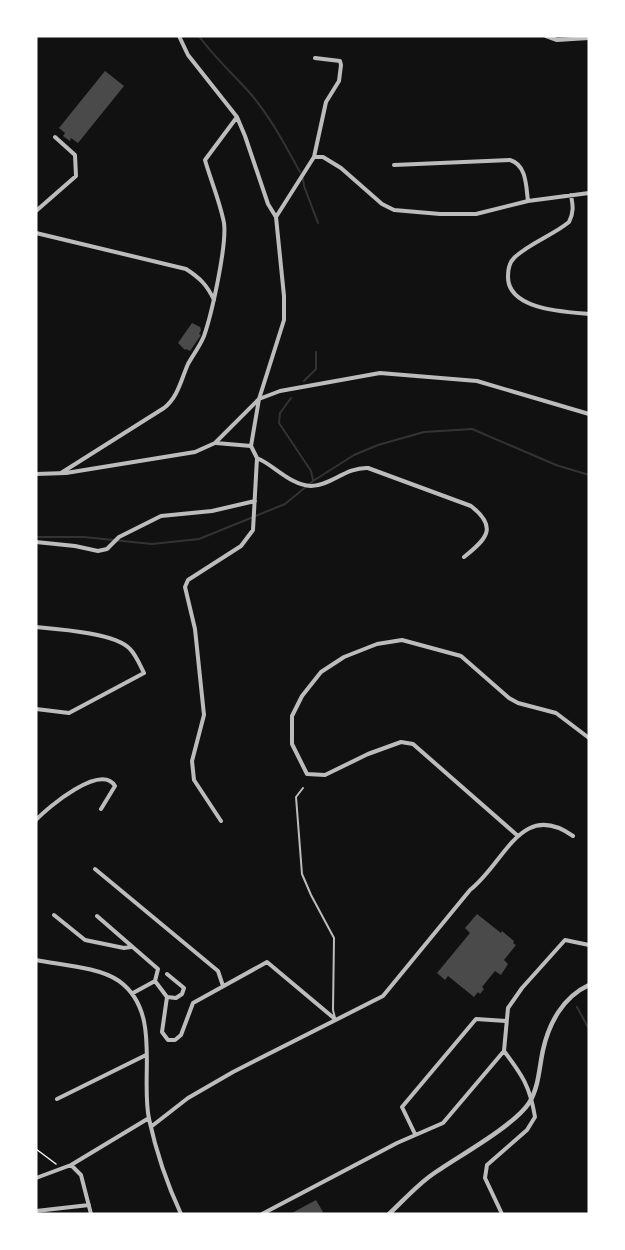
<svg xmlns="http://www.w3.org/2000/svg" width="625" height="1250" font-family="Arial,sans-serif">
<style>
.lines{fill:none;stroke-linecap:round;stroke-linejoin:round}
.stream{stroke:#333;stroke-width:2}
.building{fill:#4a4a4a}
.path{stroke:#f5f5f5;stroke-width:1.5}
.pedestrian{stroke:#bcbcbc;stroke-width:2}
.minor{stroke:#bcbcbc;stroke-width:4}
.tertiary{stroke:#bcbcbc;stroke-width:4.5}
</style>
<rect width="100%" height="100%" fill="#111"/>
<g class="lines">
<path class="stream" d="M199,36c15,21 33,37 50,56 21,24 36,53 51,80
M303,179l1,7 14,37
M304,381l12,-12v-17
M291,398l-11,15 -1,10 32,48 2,9
M36,537h48l68,7 47,-5 86,-35 28,-23 41,-26 24,-10 46,-13 48,-3 84,36 33,10
M577,1007l12,22"/>
</g>
<path class="building" d="M105,71l19,15 -46,57 -7,-5 -1,3 -7,-5 2,-3 -6,-5z
M192,323l8,4 1,3 -2,4 2,1 -11,16 -4,-2 -1,1 -7,-7z
M477,914l24,19 1,-2 12,10 -1,2 3,2 -12,15 4,4 -7,11 -6,-4 -13,16 2,2 -4,5 -2,-2 -4,5 -26,-21 -3,4 -8,-7 33,-40 -5,-5z
M316,1200l7,12 -4,2h-29z"/>
<g class="lines">
<path class="path" d="M36,1149l20,15"/>
<path class="pedestrian" d="M303,788l-7,9 6,77 9,21 23,43 -1,72 2,8"/>
<path class="minor" d="M179,36l9,19 49,62 8,19 23,68 8,13 8,79v24l-25,79 -8,47 6,12 -4,72 -12,16 -53,34 -3,7 10,42 9,86 -12,46 2,19 27,41
M546,36l11,4 32,-2
M314,157h9l18,11 41,36 12,6 46,4h36l52,-13 61,-8
M394,165l116,-5c17,5 16,27 18,41
M571,195c2,11 3,17 -2,27 -17,14 -40,21 -55,36 -5,5 -6,11 -6,18 -1,34 57,36 81,38
M36,211l40,-35 -1,-21 -20,-18
M276,217l38,-60 12,-55 13,-21 2,-16 -1,-4 -25,-3
M36,233l150,36c14,9 21,16 28,31
M216,443l35,3
M257,458c17,7 33,27 54,28 19,0 35,-19 57,-18l103,38c27,21 16,33 -7,51
M61,473l103,-65c14,-11 17,-28 24,-44 5,-9 12,-18 16,-28 8,-23 23,-91 20,-113 -4,-21 -13,-42 -19,-63l32,-43
M36,474l30,-1 129,-21 20,-9 44,-44 21,-8 100,-18 97,8 112,33
M36,542l39,4 23,5 9,-2 12,-12 42,-21 51,-5 43,-10
M36,627c22,2 80,6 94,22 6,6 10,16 14,24l-75,40 -33,-4
M36,820c12,-13 65,-57 79,-34l-14,23
M518,836l-105,-92 -12,-2 -33,12 -43,21 -18,-1 -15,-30v-28l10,-20 19,-24 23,-15 33,-13 25,-4 59,16 48,42 9,5 38,10 33,25
M95,869l123,102 5,15
M54,915l31,25 39,8 7,-1
M97,916l61,53 -3,12 -22,12
M36,960c25,5 63,7 83,21 43,31 21,94 30,138 7,32 18,65 32,95
M155,981l12,16 9,1 6,-4 2,-6 -17,-14
M167,997l-5,35 6,8h7l6,-5 12,-32 74,-41 68,57
M57,1099l89,-44
M152,1126l36,-28 45,-26 150,-76 87,-106c35,-27 51,-91 103,-54
M415,1134l-13,-27 74,-88 30,2
M71,1165l10,10 10,39
M36,1178l35,-13 78,-47
M36,1211l53,-6
M262,1214l135,-71 46,-20 61,-72 4,-43 14,-20 43,-48 24,5
M502,1214l-17,-36 2,-13 40,-35 8,-13c-5,-31 -13,-42 -31,-66"/>
<path class="tertiary" d="M389,1214c14,-13 28,-29 44,-40 24,-17 81,-48 96,-71 10,-16 10,-35 14,-53 6,-27 20,-53 46,-65"/>
</g>
<rect width="625" height="1250" fill="none" stroke="#ffffff" stroke-width="75"/>
</svg>
